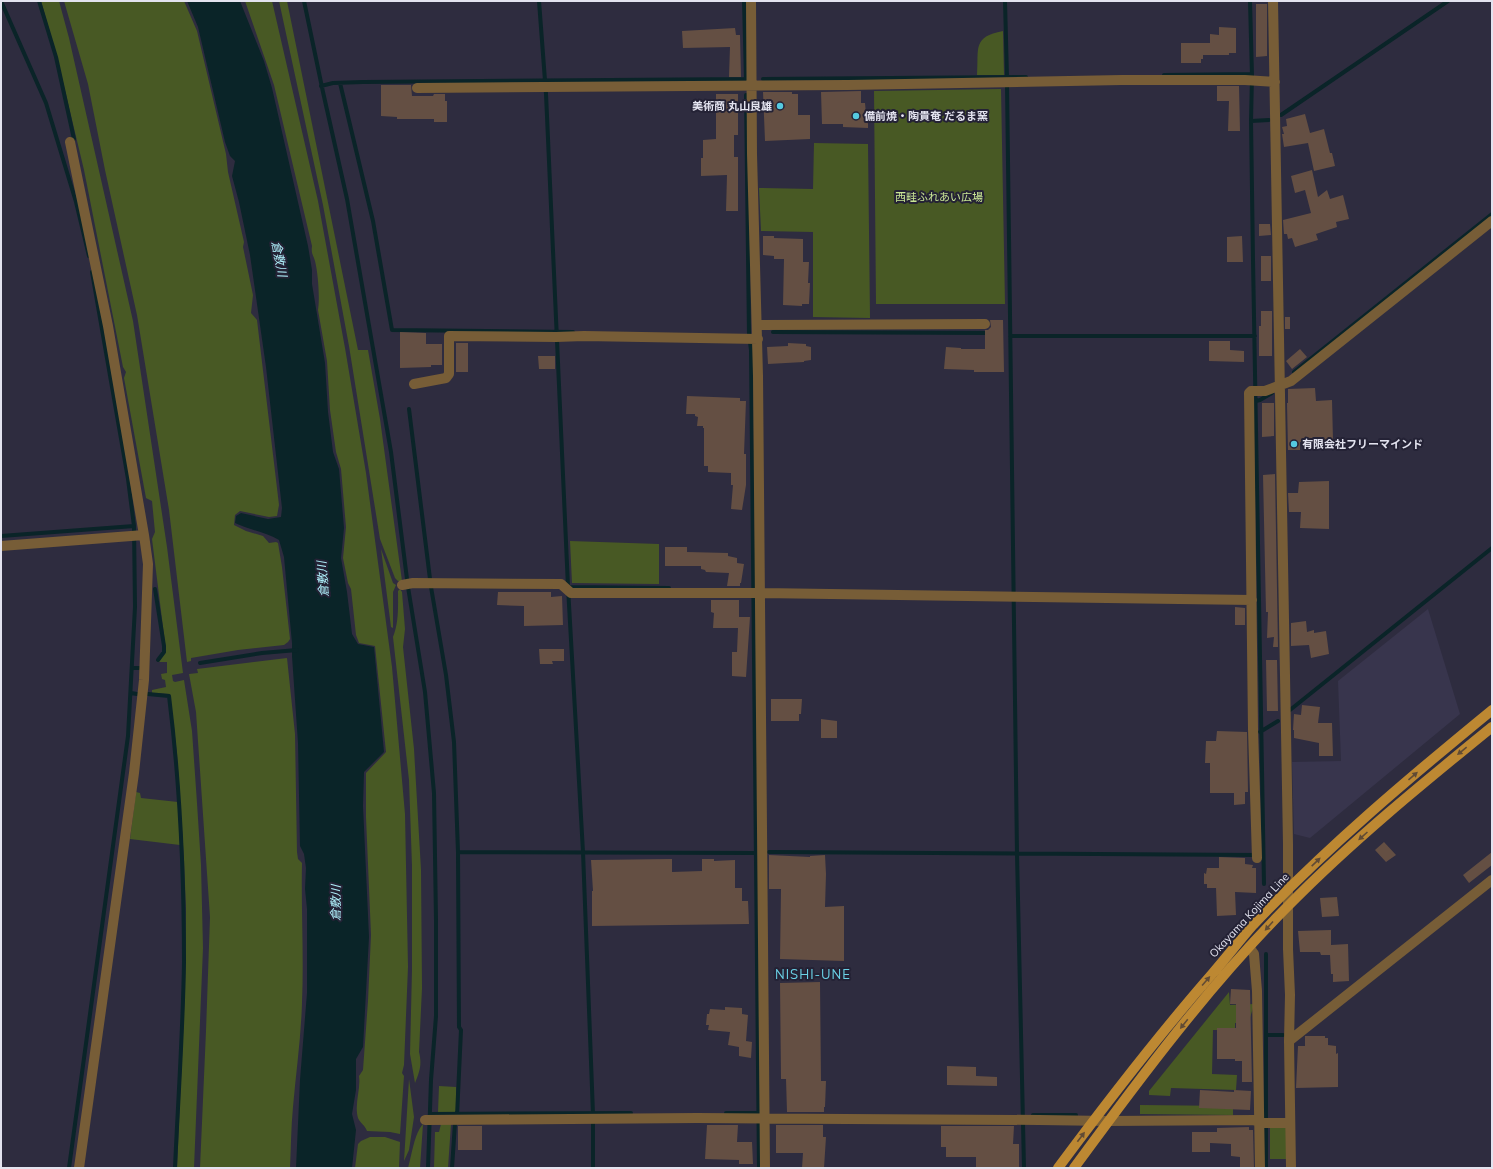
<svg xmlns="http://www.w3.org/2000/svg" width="1493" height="1169" font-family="Mulish,'Noto Sans JP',sans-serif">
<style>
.built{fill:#38354d}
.green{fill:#485924}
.water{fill:#0a2428}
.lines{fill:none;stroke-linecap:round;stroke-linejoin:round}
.stream{stroke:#0a2428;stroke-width:4}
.building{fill:#644f43}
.minor{stroke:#775d37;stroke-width:10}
.major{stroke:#bd8832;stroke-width:10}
.oneway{fill:#614b34}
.poi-dot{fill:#55cae0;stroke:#242235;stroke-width:1.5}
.labels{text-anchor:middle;stroke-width:4;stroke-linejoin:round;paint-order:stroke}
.poi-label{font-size:11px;font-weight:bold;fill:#e3e3ef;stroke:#242235;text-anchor:start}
.park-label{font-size:11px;fill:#cae795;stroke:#242235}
.street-label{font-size:11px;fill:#e3e3ef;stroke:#242235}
.water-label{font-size:12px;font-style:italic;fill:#aff0fb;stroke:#242235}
.quarter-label{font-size:13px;letter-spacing:1px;fill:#6bd2e7;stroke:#242235}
</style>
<rect width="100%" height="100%" fill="#2e2c3f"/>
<path class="built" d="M1428,609l32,105 -150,124 -16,-4 -2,-72 49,-1 -3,-80z"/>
<path class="green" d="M41,1h18l10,37 64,283 34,226 16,126 -11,2 1,6 2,1 9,-2 8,51 5,72 4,62 2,83 -9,220h-17l8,-178 1,-81 -2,-49 -7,-106 -7,-60 -18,-1v-3l14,-3 -1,-7 -3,-1 -1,-5 6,-1v-11h-8l7,-11 -14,-112 3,-7 -3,-31 -6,-3 -22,-120 2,-6 -3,-5 -39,-197 -27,-113z
M64,1h120l13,30 29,123 2,18 16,70 -1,5 10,48 -2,18 6,7 22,185 -2,11 -8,1 -29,-6 -5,4 -1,10 12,6 17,5 6,7 7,-1 2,1 4,24 8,72 -2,3 -4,3 -46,5 -47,8v3l-4,1 -18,-152 -32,-195 -32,-145 -17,-86z
M245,1h27l46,200 27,147 21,125 26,194 13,147 3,153 -4,98 -2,8 2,3 -4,58 -10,-2 -23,-1c-2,-6 -7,-8 -9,-13 -4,-14 3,-29 1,-42l4,-6 5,-69 3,-66 -5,-118v-44l20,-21 -11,-106 -16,-3 -3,-8 -5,-46 -3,-6 -5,-25 3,-31 -5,-58 -5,-17 -6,-42 -3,-49 -9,-51c2,-12 0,-37 -3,-49 -2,-7 -4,-7 -3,-15l-38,-161z
M279,1h8l71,349h10l12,69 22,162h-4l-3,-3 -15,-39 -31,-193 -26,-141z
M1003,31l1,44h-27c2,-27 -5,-38 26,-44z
M1001,89l4,215h-129l-2,-213z
M814,143l54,1 2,174 -57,-1v-85l-52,-1 -2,-43 54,1z
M570,541l89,3v40l-87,-1z
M381,549l12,34 3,2 -3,7v36l-2,-1z
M400,589l2,3 3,37 -2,18 11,102 7,121 1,118 -3,64c3,12 1,19 -4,31l-5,-29 2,-84v-104l-3,-86 -16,-143c6,-15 5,-30 5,-46z
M287,658l8,76 2,118 1,7 4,4c-1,47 2,93 0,140 -1,35 -6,69 -9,104 -2,20 -2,41 -3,61h-90l6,-137 4,-114 -14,-205 -7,-38 9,-1 -1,-4z
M136,792l4,1 1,5 37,4 2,43 -50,-6z
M1229,992l1,13 24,-1 -4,14 -10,5h-5v7h-22l-1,44 25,1 -1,15 -65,-2 -1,8 -21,-1v-4z
M409,1079l5,38 -5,33 -5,11z
M439,1086l17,1v25h-18z
M1140,1105l93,1v9l-93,-1z
M423,1124l-3,44h-12c4,-13 6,-34 15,-44z
M441,1124h10l-3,44h-14l1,-36h4z
M1270,1126h16l1,33h-17z
M370,1137h15l15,5 -1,26h-44l3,-24 3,-3z"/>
<path class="water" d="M187,1h53l24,60 8,27 36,158 4,24v14l13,79 3,49 5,40 6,17 5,59 -3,30 6,34 5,42 6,10 16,3 10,105 -20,20 -1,34 6,131 -6,110 -7,12v31l-4,24 4,16 -4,38h-56l4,-88 7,-87v-84l-2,-20 1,-21 -2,-14 -4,-8 -2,-103 -6,-87v-13l-8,-86 -5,-17c-14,-8 -29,-10 -44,-17l1,-7 5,-3 27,6 13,-2 1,-9 -16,-141 -16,-112 -11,-53 -7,-26 3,-15 -5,-5 -5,-14 -27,-115z"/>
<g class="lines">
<path class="stream" d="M1,1l45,102 30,99 13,54
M39,1l17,56 18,82
M304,1l19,91 24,107 44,253 17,135 17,105 9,101 2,127v96l-5,64 -3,88
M539,1l7,93 22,493 15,265 10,262v54
M744,1l2,78
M1005,1l2,77
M1250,1l2,75 -1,45 2,139 11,624
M1164,75l88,-1
M763,79l263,-2
M340,83l33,138 19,109 181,2
M1007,84l10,770 7,314
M321,86l12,-3 30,-1 384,-3
M746,95l3,239 2,16 8,818
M1281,115l167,-114
M1251,121l18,-1
M773,332l217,1
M1010,336h245
M1294,372l198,-158
M1256,401l4,-1 12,-7
M409,409l22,178 15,88 8,67 4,110 1,175 2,3 -4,86
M1,536l133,-10
M568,587l101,1
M155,589l9,57v6l-6,8
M200,663l62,-10 35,-3
M132,668h7
M131,693l6,1
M148,694l21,2c11,88 15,177 15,266 -1,69 -6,138 -9,206
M1290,710l202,-162
M1260,732l18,-11
M458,852l299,1
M769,852l488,3
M1266,1035h17
M726,1113h33
M430,1114l201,-1
M1033,1115h43
M69,1168l59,-432 7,-129 -1,-81 -6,-47 -36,-207
M452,1168l3,-45
M1266,1168v-214"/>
</g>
<path class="building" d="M1256,4h11v52l-11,1z
M1219,27l17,1v25h-7v2h-26v4h-2v4h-20v-20h29v-9l9,1z
M735,28l1,7h4l1,42h-12l1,-30 -47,1 -1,-17z
M381,85h30l1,11h21l1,-2h11v7h2v21h-13v-3h-37v-2l-16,-1z
M1217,86h22l1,45h-12l1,-30h-12z
M861,91v12h4l1,11h2v14l-25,-1v-3h-21l-1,-32z
M763,92h29v2h6v21h12v24l-45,2z
M716,94h22v41h-4v22h4v54h-12l1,-36 -26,1v-18h2v-18l13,-1z
M1305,114l5,19 14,-4 6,24h2l3,13 -21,5 -6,-28 -24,4 -2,-13h2l-2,-7 5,-1 -1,-7z
M1312,170l6,27 9,-7 3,9 13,-4 6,24 -13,3 1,5 -21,7 2,6 -23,7 -3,-9 -4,1 -1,-5h-3l-1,-14 28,-7 -6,-23 -10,3 -4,-17z
M1259,224h11l1,11 -12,1z
M763,236h11v2l29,1v23h6l-1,21h2l-1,21h-7v2l-19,-1 1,-46h-10v-3l-11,-1z
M1242,236l1,26h-16v-25z
M1261,256h10v25h-10z
M1261,311h11v45h-13v-30h2z
M1285,317h5v12h-5z
M990,320h13l1,52h-30v-2l-30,-1 2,-22 15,1v1h24v-19h3l3,-3z
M400,332l26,1v11h16v21h-11v2l-31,1z
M1209,341h21v9l14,1v11l-35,-1z
M456,343h12v29h-12z
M788,343l18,1v2l5,1v13l-7,1v1l-36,2 -1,-17 21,-1z
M1300,349l7,8 -15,12 -6,-8z
M538,356h17v13h-16z
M1315,388l1,13 16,-1 1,40 -33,2v8h-12l-1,-47h1v-14z
M687,396l53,2v3h6l-2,53h2v31l-4,25 -11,-1 2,-24h-2v-12l-23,-1v-6h-4v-38h-1v-2h-6l1,-9 -3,-1v-2h-9z
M1262,403h12v33l-12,1z
M1275,474l3,173h-5l1,-10 -7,1 1,-26h-2l-3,-137z
M1329,481v48l-29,-1 1,-16h-12l-1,-19h10l1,-11z
M665,547h22v5l41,1v3l9,2v5l7,1 -3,19h-1v3h-13l2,-13 -23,-1 -1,-2 -4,-1v-3h-36z
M498,592h53v5l11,-1 1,29 -39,1v-20l-27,-1z
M711,600h28v17h11l-4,60 -14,-1v-24h5l1,-24h-25l1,-15 -3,-1z
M1235,607l10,1v17h-10z
M1306,621l1,11 7,-2v3l12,-2 3,23 -18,4 -2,-13 -18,1v-23z
M539,649h25v12h-12l1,3h-13z
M1266,660h11l1,51h-11z
M771,699h31l-1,15h-2v7h-28z
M1302,705l18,2 -2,16h14l1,33h-14v-13l-25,-5v-8h-1l1,-16 7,1z
M821,719l16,2v17h-16z
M1217,731l30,1 1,60h-3v12l-11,1v-12h-24v-30h-5l1,-22h10z
M1384,842l12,13 -10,7 -11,-12z
M1492,852v13l-23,18 -6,-8z
M769,855l41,2v-1l15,-1 1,19 -1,33 19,-1v55l-64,-2 1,-70h-12z
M1219,857l26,1v6l8,1 -1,3h4v25l-21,-1 1,23 -19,1 -1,-28h-9v-4h-3v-11l2,1 1,-6h12z
M672,859v13l30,-1v-12h12v2l21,-1v28h7v13h6l1,23 -157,2v-35h1l-2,-31z
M1337,897l2,19 -17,1 -2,-19z
M1331,930v15l17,-1 1,37 -16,1v-8h-2l-1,-19h-9l-1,-3h-20l-2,-21z
M820,982l1,99h5l-1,26h-1v5h-37l-1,-33h-5l-1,-96z
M1231,989l19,1 2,92h-10v-21h-7v-2h-18v-31h19v-24h-6z
M725,1007l17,1v6l6,1 -2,26 6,1 -1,16 -12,-2v-9l-11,-2 2,-13 -22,-2 1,-5h-3l1,-11h2l1,-5 15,1z
M1305,1036h20v2h3v7l8,1v8l2,-1v34l-42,1 2,-42h7z
M947,1066l29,1v9l21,1v9l-50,-1z
M1200,1090l34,2v-2l17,1 -1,19 -51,-2z
M707,1125h31l-1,17h15l1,22h-14v-4l-34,-1z
M776,1125h47v12h3l-2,31h-22l1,-15h-27z
M458,1126h24v24h-24z
M941,1126h73l-1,18h6v24h-43v-11h-30v-10h-5z
M1249,1127v3h4l1,38h-14v-11l-9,-1v-12l-21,-1v9h-18v-20h25v-4z"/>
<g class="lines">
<path class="minor" d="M751,1l1,153 6,222 7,792
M1273,1l15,843v105l2,46 -1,46 2,127
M417,88l431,-3 274,-5h123l30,2
M70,142l38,184 36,209 4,29 -4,116 -10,93 -55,395
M757,325l228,-1
M414,384l32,-6 3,-4v-38l107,1 28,-1 174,3
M1,546l143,-11
M402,585l11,-2 148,1 10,9h189l492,7
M1257,858l-4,-129 -4,-336 2,-2h14l26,-10 201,-160
M1249,947l5,7 3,37 3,177
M1289,1041l203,-161
M425,1120l272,-2 342,2 69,1 146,-1 6,3h30"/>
<path class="major" d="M1058,1168c49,-66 100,-132 154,-194 14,-16 27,-33 41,-49 74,-78 156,-147 239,-215
M1074,1168c66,-90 136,-184 215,-263 63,-64 133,-121 203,-178"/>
</g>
<defs><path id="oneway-solid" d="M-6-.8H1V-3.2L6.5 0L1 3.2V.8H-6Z"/></defs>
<g class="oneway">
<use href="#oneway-solid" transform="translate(1462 751) rotate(141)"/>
<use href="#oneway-solid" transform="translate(1413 776) rotate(-41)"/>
<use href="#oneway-solid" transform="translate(1363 836) rotate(138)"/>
<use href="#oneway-solid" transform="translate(1316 862) rotate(-44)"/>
<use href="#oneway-solid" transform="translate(1269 926) rotate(132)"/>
<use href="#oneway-solid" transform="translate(1206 981) rotate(-49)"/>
<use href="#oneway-solid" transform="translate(1184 1024) rotate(129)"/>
<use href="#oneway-solid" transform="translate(1081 1137) rotate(-53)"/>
</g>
<g class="poi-dot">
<circle cx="780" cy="106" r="4"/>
<circle cx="856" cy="116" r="4"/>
<circle cx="1294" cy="444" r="4"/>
</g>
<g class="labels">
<g class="poi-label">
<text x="772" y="110" text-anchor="end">美術商 丸山良雄</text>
<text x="864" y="120">備前焼・陶貴奄 だるま窯</text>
<text x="1302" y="448">有限会社フリーマインド</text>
</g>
<g class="park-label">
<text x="939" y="201">西畦ふれあい広場</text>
</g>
<g class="street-label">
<text transform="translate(1249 915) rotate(-47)" y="4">Okayama Kojima Line</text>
</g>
<g class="water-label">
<text transform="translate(279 259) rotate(79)" y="4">倉敷川</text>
<text transform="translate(323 579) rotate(-94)" y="4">倉敷川</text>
<text transform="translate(336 903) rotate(-89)" y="4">倉敷川</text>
</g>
<g class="quarter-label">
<text x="813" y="979">NISHI-UNE</text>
</g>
</g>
<rect width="1493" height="1169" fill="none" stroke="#e3e3ef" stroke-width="4"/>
</svg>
